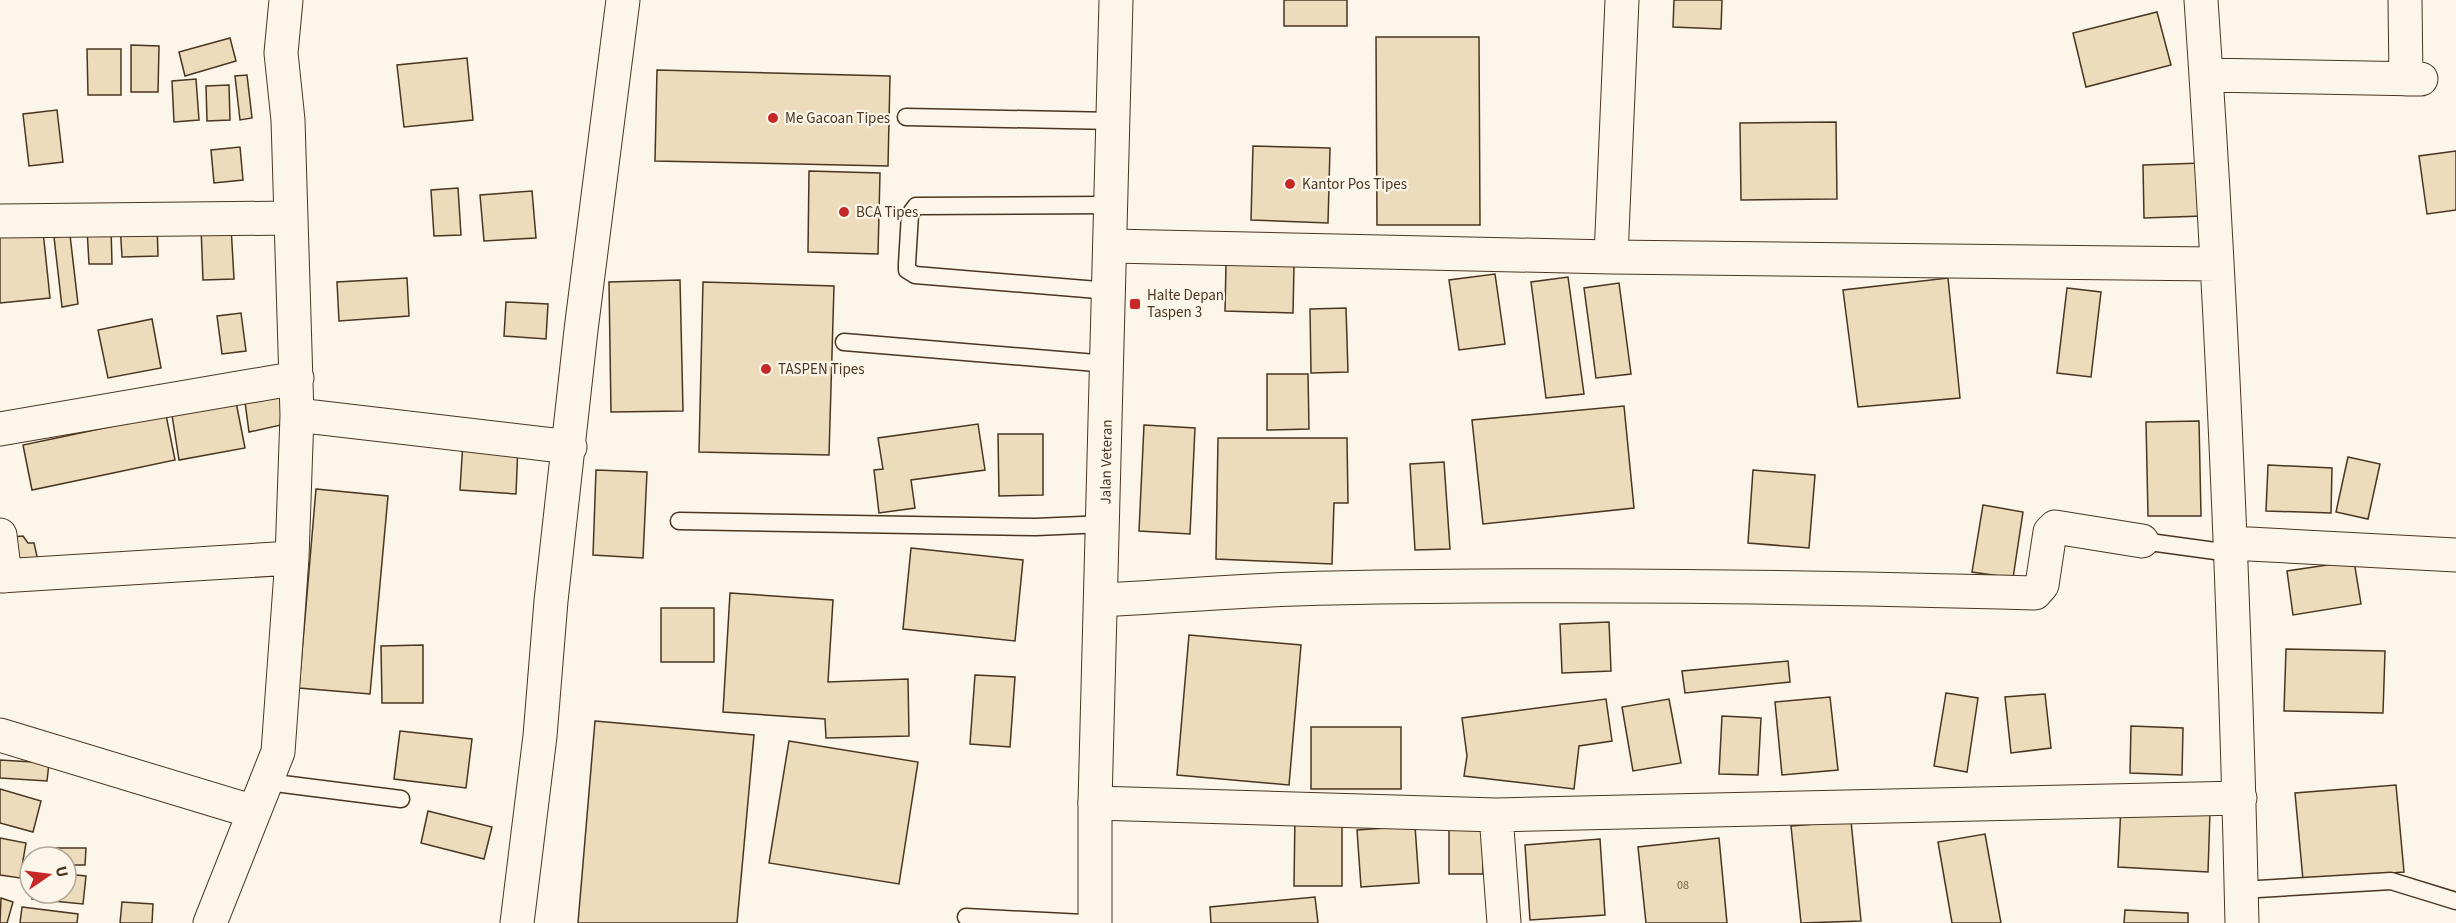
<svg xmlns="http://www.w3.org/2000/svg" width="2456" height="923" font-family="'Source Sans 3',sans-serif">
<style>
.building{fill:#ecdcbc;stroke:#4a3520;stroke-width:1.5}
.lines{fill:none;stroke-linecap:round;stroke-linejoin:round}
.service-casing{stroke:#4a3520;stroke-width:19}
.minor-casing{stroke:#4a3520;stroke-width:35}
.primary-casing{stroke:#4a3520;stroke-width:35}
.service{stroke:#fbf6e9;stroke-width:16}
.minor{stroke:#fbf6e9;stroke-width:33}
.primary{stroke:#fbf6e9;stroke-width:33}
.poi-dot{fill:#c62828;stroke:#fbf6e9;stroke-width:2}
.labels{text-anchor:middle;stroke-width:4.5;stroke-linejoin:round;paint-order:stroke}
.number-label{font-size:12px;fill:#725f47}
.poi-label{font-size:15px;fill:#4a3520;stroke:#fbf6e9;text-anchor:start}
.street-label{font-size:15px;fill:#4a3520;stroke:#fbf6e9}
</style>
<rect width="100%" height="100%" fill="#fbf6e9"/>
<path class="building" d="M1284,0h63v26h-63z
M1674,0h48l-1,29 -48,-2z
M2157,12l14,53 -85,22 -13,-54z
M1376,37h103l1,188h-103z
M230,38l6,23 -51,15 -6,-24z
M131,45l28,1 -1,46h-27z
M87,49h34v46h-33z
M467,58l6,62 -69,7 -7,-62z
M657,70l233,6 -2,90 -233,-5z
M247,75l5,43 -12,2 -5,-44z
M196,79l3,41 -25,2 -2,-41z
M229,85l1,35 -23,1 -1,-35z
M57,110l6,52 -34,4 -6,-52z
M1836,122l1,77 -96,1 -1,-77z
M1253,146l77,2 -2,75 -77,-3z
M240,147l3,33 -29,3 -3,-33z
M2456,151v59l-29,4 -8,-58z
M2202,163l1,53 -59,2 -1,-53z
M809,171l71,2 -2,81 -70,-2z
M458,188l3,47 -27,1 -3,-46z
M532,191l4,47 -52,3 -4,-46z
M157,221l1,35 -36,1 -2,-33z
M231,226l3,53 -31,1 -2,-53z
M111,228l1,36h-23l-2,-35z
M43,231l7,67 -50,5v-67z
M70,235l8,69 -16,3 -8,-70z
M1226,264l68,2 -1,47 -68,-2z
M1495,274l10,70 -46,6 -10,-70z
M1568,277l16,117 -38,4 -15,-116z
M407,278l2,38 -70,5 -2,-39z
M1948,278l12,120 -102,9 -15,-117z
M680,280l3,131 -72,1 -2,-130z
M703,282l131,4 -5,169 -130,-3z
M1619,283l12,91 -35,4 -12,-90z
M2067,288l34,4 -10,85 -34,-4z
M506,302l42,2 -2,35 -42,-3z
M1346,308l2,64 -37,1 -1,-64z
M241,313l5,38 -24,3 -5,-38z
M152,319l9,49 -53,10 -10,-48z
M1267,374h41l1,55 -42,1z
M292,391l-2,32 -41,9 -4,-30z
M236,402l9,46 -66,12 -7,-45z
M1624,406l10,102 -151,16 -11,-104z
M166,415l9,45 -143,30 -9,-45z
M2199,421l2,95h-53l-2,-94z
M978,424l7,46 -74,10 4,28 -36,5 -5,-43 9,-1 -5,-31z
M1144,425l51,3 -5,106 -51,-3z
M998,434h45v61l-44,1z
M1218,438h129l1,65h-14l-2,61 -116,-5z
M463,441l55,3 -2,50 -56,-4z
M2348,457l32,7 -12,55 -32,-7z
M1444,462l6,87 -35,1 -5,-86z
M2268,465l64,3 -1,45 -65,-2z
M596,470l51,2 -4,86 -50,-3z
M1753,470l62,5 -6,73 -61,-5z
M316,489l72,7 -18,198 -71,-6z
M1983,505l40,7 -10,66 -41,-6z
M23,536l5,7h6l5,22 -25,3 -3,-31z
M911,548l112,12 -8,81 -112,-12z
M2354,561l7,43 -68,11 -6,-44z
M730,593l103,7 -5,82 80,-3 1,57 -83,2 -1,-19 -102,-7z
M661,608h53v54h-53z
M1609,622l2,49 -49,2 -2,-49z
M1189,635l112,10 -12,140 -112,-10z
M423,645v58h-41l-1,-57z
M2286,649l99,2 -2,62 -99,-2z
M1788,661l2,21 -105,11 -3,-22z
M975,675l40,2 -5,70 -40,-3z
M1946,693l32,5 -11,74 -33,-6z
M2045,694l6,54 -40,5 -6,-56z
M1830,697l8,73 -56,5 -7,-73z
M1606,699l6,42 -33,5 -5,43 -110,-13 3,-20 -5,-38z
M1669,699l12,64 -48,8 -11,-64z
M1722,716l39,2 -3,57 -39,-1z
M595,721l159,14 -17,188h-159z
M2131,726l52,2 -1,47 -52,-2z
M1311,727h90v62h-90z
M400,731l72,8 -6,49 -72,-9z
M789,741l129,21 -19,122 -130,-21z
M0,760l49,3 -2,18 -47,-3z
M2396,785l8,87 -101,8 -8,-87z
M0,789l41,12 -8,31 -33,-9z
M2121,806l89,5 -2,61 -90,-5z
M428,811l64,16 -8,32 -63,-16z
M1295,813l47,1v72h-48z
M1851,821l10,100 -60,2 -10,-97z
M1415,826l4,57 -58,4 -4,-57z
M1449,827h34v47h-34z
M1985,834l16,89h-49l-14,-81z
M0,838l26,5 -6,35 -20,-3z
M1719,838l8,85h-81l-8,-76z
M1600,839l5,76 -75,5 -5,-75z
M43,848h43l-1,17h-19v-8h-23z
M66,874l20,2 -3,28 -51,-5 1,-6h33z
M1315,897l3,26h-107l-1,-16z
M1,898l12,4 -6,21h-7z
M122,902l31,2 -1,19h-32z
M22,907l56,7 -1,9h-57z
M2125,910l63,3v10h-64z"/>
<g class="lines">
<defs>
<path id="service" d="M906,117l208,4
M1110,291l-195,-16 -8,-5v-6l3,-50 6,-8 196,-1
M844,342l264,22
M679,521l357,6 68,-3
M2142,541l88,12
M267,782l134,17
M2241,890l150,-9 65,20
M966,917l118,6"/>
<path id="minor" d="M2201,0c21,307 34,615 41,923
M2405,0l1,79
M2206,75l215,4
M0,221l291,-3
M1111,246l500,11 604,7
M1611,257l11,-257
M297,415l273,32
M0,429l297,-51
M0,535l5,41
M2230,543l226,12
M0,576l292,-18
M1103,600c76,-4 153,-11 229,-12 234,-5 468,-1 703,5l7,-8 8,-53 5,-5 87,14
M0,735l254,77
M1095,803l401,12 744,-17
M1496,815l8,108
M210,923l68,-171 14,-194 5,-143 -9,-295 -7,-67 5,-53
M517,923l23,-187 11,-135 30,-271 42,-330"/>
<path id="primary" d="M1095,923v-120l21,-803"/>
</defs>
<use href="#service" class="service-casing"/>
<use href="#minor" class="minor-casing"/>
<use href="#primary" class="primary-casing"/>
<use href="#service" class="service"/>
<use href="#minor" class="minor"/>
<use href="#primary" class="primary"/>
</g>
<g class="poi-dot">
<circle cx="773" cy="118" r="6"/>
<circle cx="1290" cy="184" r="6"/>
<circle cx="844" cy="212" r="6"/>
<rect x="1129" y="298" width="12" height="12" rx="3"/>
<circle cx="766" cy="369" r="6"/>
</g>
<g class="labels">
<g class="number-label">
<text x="1683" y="889">08</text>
</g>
<g class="poi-label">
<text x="785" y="123">Me Gacoan Tipes</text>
<text x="1302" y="189">Kantor Pos Tipes</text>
<text x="856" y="217">BCA Tipes</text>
<text x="1147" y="300">Halte Depan<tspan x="1147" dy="17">Taspen 3</tspan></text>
<text x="778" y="374">TASPEN Tipes</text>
</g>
<g class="street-label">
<text transform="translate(1106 462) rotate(-89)" y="5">Jalan Veteran</text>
</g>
</g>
<g transform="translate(48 875) rotate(76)"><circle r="28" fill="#fbf6e9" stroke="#b4a999" stroke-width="1.5"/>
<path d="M0-4.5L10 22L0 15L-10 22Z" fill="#c62828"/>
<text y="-9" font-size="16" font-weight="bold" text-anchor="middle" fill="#4a3520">U</text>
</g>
</svg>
